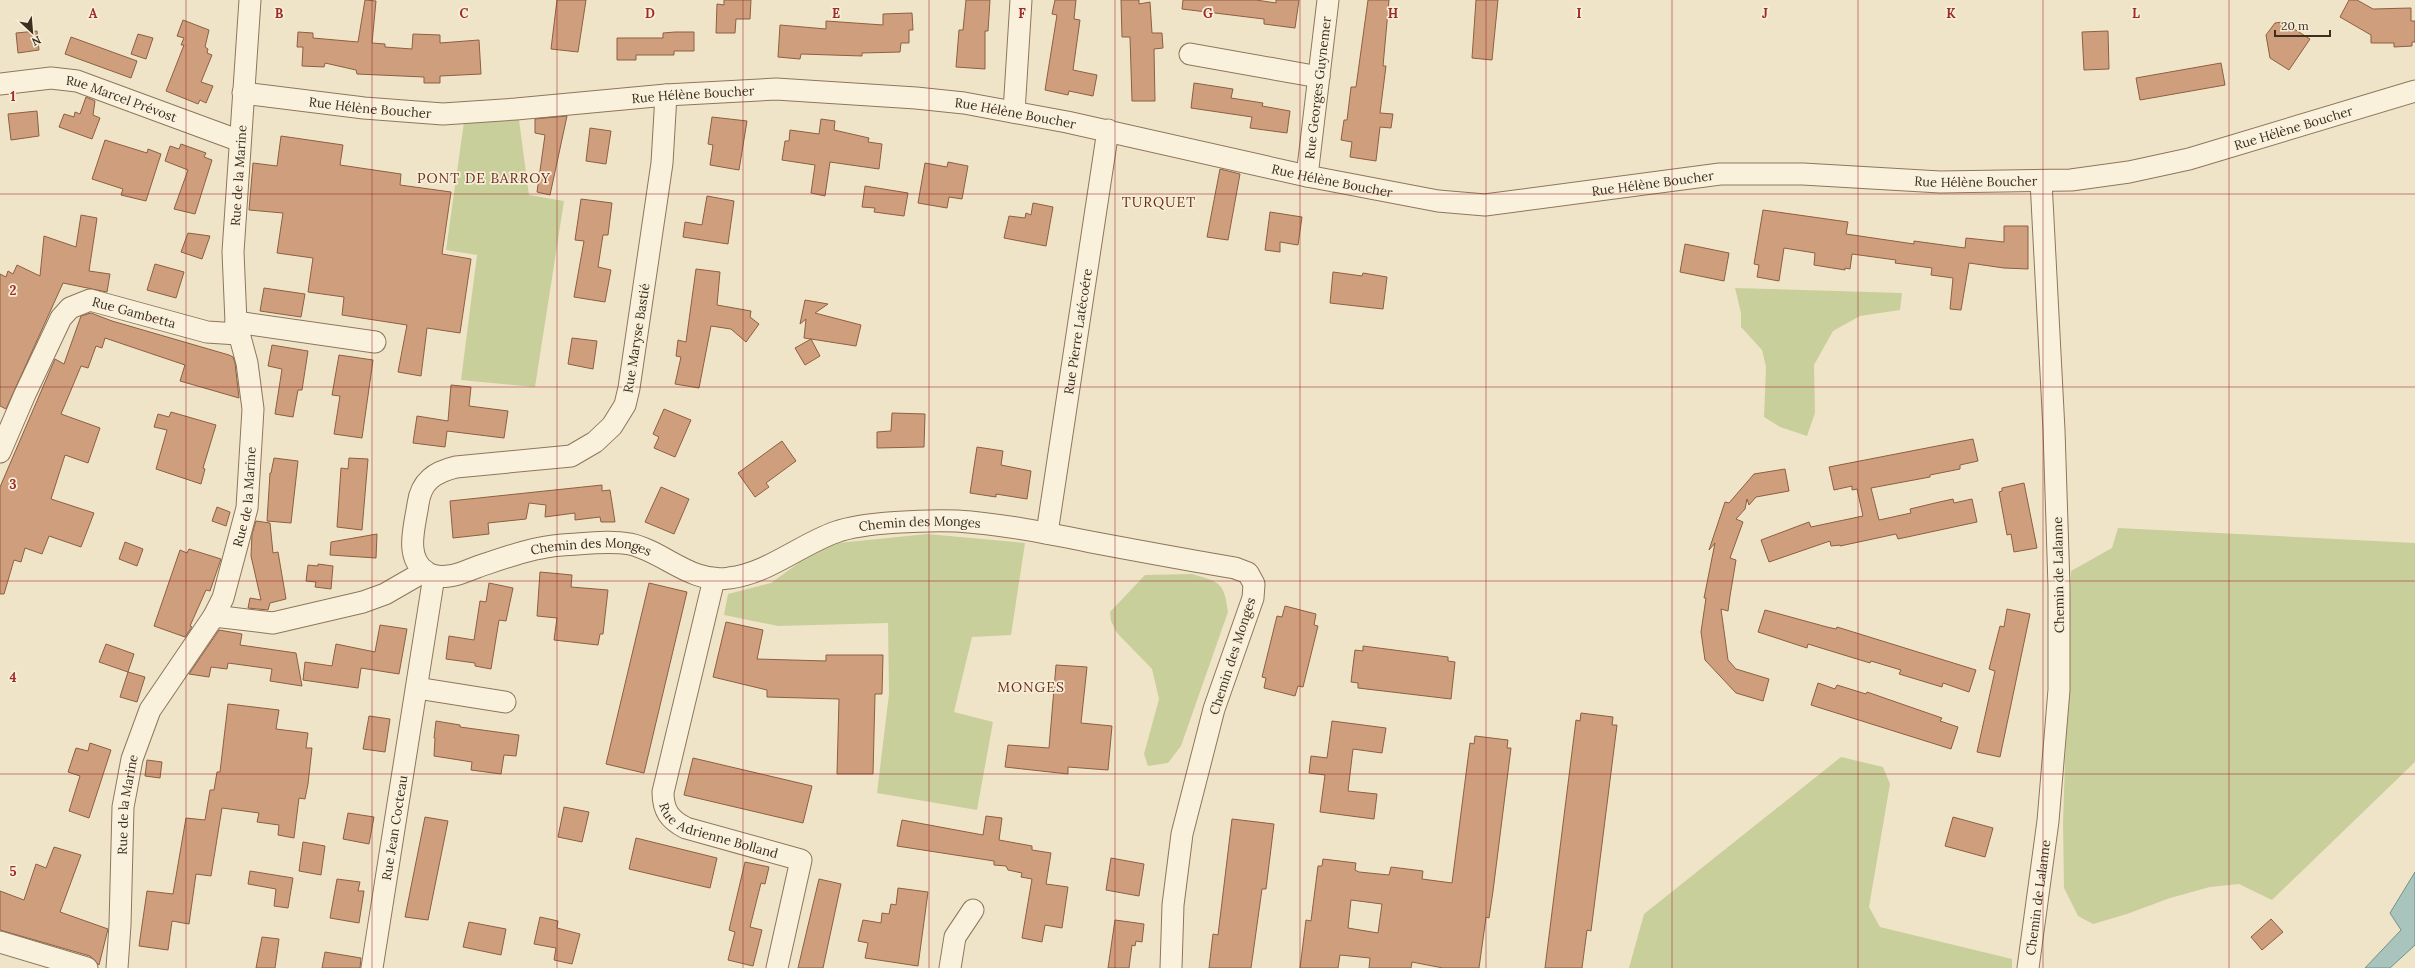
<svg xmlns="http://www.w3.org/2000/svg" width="2415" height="968" font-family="Lora,serif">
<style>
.green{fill:#c9cf9b}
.water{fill:#a9c4bc;stroke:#6f938a}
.building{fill:#cf9f7d;stroke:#8d5f41;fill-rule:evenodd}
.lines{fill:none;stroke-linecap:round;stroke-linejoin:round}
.minor-casing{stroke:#8d765c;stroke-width:23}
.minor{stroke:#faf1dc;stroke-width:21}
.grid{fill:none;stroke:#9e2a2b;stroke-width:1;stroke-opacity:0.55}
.labels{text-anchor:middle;stroke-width:3.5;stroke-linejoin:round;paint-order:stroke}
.street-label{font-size:13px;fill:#3d2e20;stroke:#f7eed8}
.neighbourhood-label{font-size:14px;letter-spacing:1px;fill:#6b2e1e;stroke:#f7eed8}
.grid-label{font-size:13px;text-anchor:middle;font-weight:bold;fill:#9e2a2b;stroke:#f7eed8;stroke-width:3.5;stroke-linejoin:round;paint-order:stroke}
</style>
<rect width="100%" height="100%" fill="#f0e4c8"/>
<path class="green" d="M519,120l10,75 35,6 -29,186 -74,-7 16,-125 -31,-5 18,-128z
M1735,288l167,5 -2,17 -40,6 -27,15 -19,34 1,48 -8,23 -27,-9 -16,-10 2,-50 -4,-17 -21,-23v-14z
M2118,528l297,15v219l-143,138 -33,-16 -29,3 -40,11 -43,16 -34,10 -15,-8 -14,-28 -1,-64 8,-253 41,-23z
M927,534l98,9 -14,92 -39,2 -18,75 39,10 -16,88 -100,-17 12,-99 -1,-71 -110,3 -54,-11 4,-21 43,-11 40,-29 27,-11z
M1192,574c28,8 32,8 36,38l-47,134 -13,17 -20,3 -4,-12 15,-55 -7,-30 -35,-36 -6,-12 -1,-9 35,-37z
M1841,757l42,10 7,17 -21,123 11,20 132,32v9h-383l15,-54z"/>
<path class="water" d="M2415,872v73l-25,23h-25l36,-38 -11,-17z"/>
<path class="building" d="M365,0l11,1 -4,42 13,1v3l27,2 1,-15 27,1v8l39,-3 2,34 -41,2v7h-16v-6l-67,-3 -1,-4 -31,-7 -1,4 -22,-1 1,-19h-6l1,-15 15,1v5l45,4z
M557,0h29l-8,52 -27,-3z
M724,0h27l-1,19h-14l-1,14h-19l1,-29 7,1z
M966,0h24l-2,31h-3v38l-29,-2 3,-37h4z
M1055,0h21l-2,19 6,1 -7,50 24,5 -4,21 -24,-5 -1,4 -23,-5 12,-75 -5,-1z
M1121,0h18v4l11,-2 2,31h10l1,15 -9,1 1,52h-23l-2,-64h-8z
M1183,0h73l20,3v-3h23l-4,28 -31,-4v-5l-82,-10z
M1368,0h21l-6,66h3l-6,47 13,1 -2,14 -11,-1 -4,34 -26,-4 2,-15 -11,-2 3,-20h3l4,-33h5z
M1476,0h22l-6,60 -20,-2z
M2349,0h8l16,9 38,-1v13h4v21h-3v4l-18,1v-4h-23v-8l-31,-18z
M912,13l1,17h-4v13h-8l-1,9 -38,1v3l-61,-2 -1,5 -22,-2 2,-32 46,4v-8l57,4v-11z
M183,20l26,10 -4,17 3,2 -1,4 5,2 -11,27 12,4 -7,17 -6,-3 -2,4 -32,-13 18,-46h-3l3,-7 -7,-2z
M2283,22l27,17 -21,31 -19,-12 -4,-23 9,-12z
M37,31l2,19 -21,3 -2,-20z
M2108,31l1,38 -25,1 -2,-38z
M675,32h19v19h-20v4h-38v5h-19v-22h46v-5z
M138,34l15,4 -7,21 -15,-5z
M71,37l66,24 -6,17 -66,-24z
M2221,63l4,22 -85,15 -4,-22z
M1194,83l39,6 -2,9 32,5 -1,3 28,5 -3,22 -37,-5 2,-11 -61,-9z
M86,97l9,4 -2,14 7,3 -8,21 -33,-12 5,-13 10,3 1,-5 5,2z
M37,111l2,25 -28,4 -3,-26z
M567,116l-17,79 -13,-3 8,-57 -10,-2v-14z
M712,117l35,4 -8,49 -29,-5 3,-20 -5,-1z
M821,119l14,2 -1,9 35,8 -1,4 14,2 -3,25 -49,-7 -5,34 -14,-3 4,-28 -33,-5 3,-19h4l1,-11 29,4z
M590,128l21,3 -5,33 -20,-3z
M281,136l62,9 -3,20 61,9 -1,11 51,7 -9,62 29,5 -11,74 -33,-5 -6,48 -23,-4 9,-47 -65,-10 2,-18 -36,-5 5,-34 -36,-5 6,-40 -34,-3 4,-47 24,3z
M105,140l42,13 1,-4 13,5 -15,47 -25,-6 2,-6 -31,-10z
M181,144l25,9 -2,4 8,3 -17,54 -21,-5 14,-39 -23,-9 5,-15 9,3z
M948,162l20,4 -6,33 -13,-2 -2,11 -29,-5 7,-40 22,4z
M1220,169l20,5 -12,66 -21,-3z
M865,186l43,7 -4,23 -30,-4 1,-4 -13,-1z
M707,196l27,5 -6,43 -45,-7 2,-15 17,3z
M581,199l31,4 -4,32h-5l-5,32 13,3 -6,32 -31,-5 10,-56 -9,-1z
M1033,203l20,4 -7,39 -42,-8 5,-22 16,2 1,-5 5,2z
M1763,210l85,12 -2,12 68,10v-3l51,7 1,-10 38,4v-16h24v43l-24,-1 -35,-5 -8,47 -11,-1 3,-31 -22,-3 1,-7 -37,-5 1,-3 -44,-6 -2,15 -5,-1v2l-31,-5 1,-12 -31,-5 -5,33 -22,-4 2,-12 -5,-1z
M1270,212l32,5 -4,28 -18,-3v10l-15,-2z
M81,215l16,3 -8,53 21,3 -3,18 -44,-9 -57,126 -6,-3v-132l6,3 2,-6 5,3 4,-9 23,11 4,-40 32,11z
M188,233l22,3 -8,23 -21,-7z
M1685,244l44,9 -5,28 -44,-9z
M155,264l29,8 -8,26 -29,-8z
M696,269l24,3 -3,33 34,6 -1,6 9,7 -13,18 -15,-13 -20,-3 -12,62 -24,-4 6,-27 -5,-1 2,-16 8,2z
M1333,272l29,4 1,-3 24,4 -4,32 -53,-6z
M264,288l41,6 -4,23 -41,-6z
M805,300l23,4 -13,9 46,12 -5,21 -45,-7 9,17 -15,9 -10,-17 16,-9 -7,-1 2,-19 -6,5z
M91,313l21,8 117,34 4,2 2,6 4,35 -59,-17 5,-16 -80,-27 -3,10 -6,-2 -8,22 -7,-2 -20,48 39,14 -12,35 -23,-8 -14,44 43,14 -13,34 -32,-11 -7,18 -17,-6 -4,14 -7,-2 -10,34h-4v-107l55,-128 9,5 17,-48z
M572,338l25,3 -4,28 -25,-5z
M272,345l36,6 -6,39h-4l-5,27 -18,-3 7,-45 -14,-3z
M339,355l34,5 -11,78 -28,-4 6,-38 -8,-1z
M451,385l20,2 -2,19 39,5 -4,27 -57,-7 -2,16 -32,-4 4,-27 31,5z
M664,409l27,11 -16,37 -21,-9 5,-11 -6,-3z
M171,412l45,13 -13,43 2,1 -4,15 -45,-15 11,-39 -13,-3 4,-13 11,3z
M892,413l33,1 -1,33 -47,1v-16l14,-1z
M1973,439l5,22 -18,4v4l-30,6v2l-59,11 8,32 32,-7 -1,-4 25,-6 18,-4 1,4 18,-4 5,23 -79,17 -2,-5 -56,12v-1l-9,1 -1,-5 -61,21 -8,-22 48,-18 2,5 52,-11 -6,-27 -5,1v-4l-18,4 -5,-23z
M782,441l14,20 -30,22 3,4 -14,10 -17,-24z
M977,447l26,4 -2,14 30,6 -4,28 -31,-5v3l-26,-4z
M274,458l24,3 -7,62 -24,-2 3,-48h1z
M349,458l19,1 -6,71 -25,-3 4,-59 7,1z
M1785,469l4,22 -33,6 -7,8 -2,-6 -2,10 -9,10 7,3 -13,36 6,2 -6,36 -2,15 -7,-2 7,51 8,9 33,10 -6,22 -27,-8 -31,-33 -4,-28 5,-34h-2l11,-55 -6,7 16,-48 4,1 25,-29z
M2024,483l13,65 -23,4 -3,-18 -4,1 -8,-43 3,-1v-3z
M602,485v6l8,-1 5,32h-14l-1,-5 -25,3v-7l-30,4 1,-12 -17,-2 -3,16 -38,4 1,11 -36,4 -3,-37z
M661,487l28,12 -15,35 -29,-12z
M217,507l13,5 -4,14 -14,-5z
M256,521l14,2 3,30 5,-1 8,47 -16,4 -2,7 -20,-2 2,-10 11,2 -10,-44 1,-22z
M377,534l-1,24 -46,-3 1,-13z
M125,542l18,7 -6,17 -18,-7z
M189,549l32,10 -11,32 -4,-1 -16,36 2,1 -7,10 -31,-11 26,-76 7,3z
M318,564l15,2 -2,23 -16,-2 1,-5 -10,-1 2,-16 10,1z
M540,572l32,3 -1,12 37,3 -5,44h-3l-2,11 -44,-5 3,-22 -20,-2z
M489,583l24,5 -7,33 -7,-1 -8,49 -16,-3v-3l-29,-4 3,-23 25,4 6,-39 6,1z
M649,583l38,9 -43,181 -38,-9z
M1285,606l31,8 -2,11 4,1 -15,61 -5,-1 -3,10 -31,-8 2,-10 -4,-1 15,-61 5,1z
M2007,609l23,5 -30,143 -23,-5 18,-81 -6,-2 11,-43 4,1z
M1765,610l62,17 9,2 1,-2 139,43 -7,22 -26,-9 -1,4 -43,-13 2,-4 -30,-9 -1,2 -62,-19 -1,4 -49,-16z
M726,622l37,8 -6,29 69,2v-6h57l-1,39h-7l-2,80h-36l2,-75 -72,-2v-7l-54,-13z
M380,625l27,4 -8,45 -38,-6 -3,20 -55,-8 2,-18 27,4 4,-22 39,8z
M219,630l23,4 -2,11 56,8 6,33 -32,-5 2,-12 -44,-6 -1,6 -16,-2 -2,10 -20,-3z
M106,644l28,10 -6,18 -29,-10z
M1363,646l85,11v4l7,1 -4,37 -93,-11v-5l-7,-1 4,-32 8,1z
M1056,665l31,2 -6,56 31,3 -4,44 -40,-3v7l-63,-7 3,-22 41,3z
M128,672l17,5 -8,25 -17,-5z
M1818,683l17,6 2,-4 29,9 1,-2 75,26 -2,3 18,6 -7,22 -140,-44z
M228,704l51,6 -3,19 32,4 -2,15h6l-4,36 -3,15 -6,-1 -5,40 -16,-3 1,-10 -22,-3 2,-9 -37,-5 -11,68 -15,-2 -7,50 -17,-3 -4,29 -29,-4 8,-55 26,3 13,-76 19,2 5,-30h4l3,-18h3z
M1581,713l32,4 -1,8h5l-26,206 -4,-1 -5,38h-37l31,-248 4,1z
M369,716l21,3 -5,33 -22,-3z
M436,721l24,4v2l59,8 -3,21 -12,-1 -3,19 -30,-4 1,-8 -38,-6 1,-18h-1z
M1332,721l54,7 -4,25 -29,-4 -5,42 29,3 -3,25 -54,-7 5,-37 -16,-2 2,-17 16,2z
M1475,736l33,4 -1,8h4l-18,143 -4,27 -3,-1 -7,51h-36l-31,-6 -1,6h-42l1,-10 -30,-3 -2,13h-38l6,-48 5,1 7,-55h4l1,-7 33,4 -1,7 4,2 30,3 2,-8 32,4 -1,8 30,4 18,-140 4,1zM1351,900l31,4 -4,29 -30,-5z
M90,743l21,7 -22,68 -20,-7 11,-35 -12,-4 8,-24 12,3z
M693,758l119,28 -9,37 -119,-28z
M147,760l15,2 -2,16 -15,-2z
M564,807l25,5 -7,30 -24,-5z
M348,813l26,4 -5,27 -26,-5z
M986,816l16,2 -3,22 33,6v4l19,3 -5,31 22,3 -6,41 -17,-3 -3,17 -20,-4 10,-59 -11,-2 1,-4 -14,-3 -2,-4 -12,-1v-4l-97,-15 5,-26 81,15z
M425,817l23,4 -20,99 -23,-3z
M1953,817l40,11 -8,29 -40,-11z
M1232,819l42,5 -8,65h-4l-11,79h-42l4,-34 5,1z
M636,838l81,20 -7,30 -81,-19z
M303,842l22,4 -4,29 -22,-4z
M54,847l27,8 -21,57 48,17 -9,36 -9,-9 -90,-26v-39l24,9 12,-36 10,4z
M1111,858l33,6 -5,32 -33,-6z
M745,862l24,5 -4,17 -4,-1 -11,44 12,3 -9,36 -25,-6 7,-28 -6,-2z
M250,871l43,7 -5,30 -14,-2 2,-17 -28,-5z
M337,879l23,3 -2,9h6l-5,32 -29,-5z
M819,879l22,5 -18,84h-25z
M898,888l30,4 -10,74 -53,-8 3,-15 -10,-2 5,-21 18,3 1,-10 7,1 2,-10 5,1z
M540,917l18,4 -1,7 23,6 -8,30 -18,-4 2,-12 -22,-4z
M2271,919l12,13 -21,18 -11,-13z
M1115,920l29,4 -2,18 -6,-1 -1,5 -3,-1 -3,23h-21z
M469,922l37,7 -5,26 -38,-8z
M262,937l17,2 -4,29h-19z
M325,952l36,6 -1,10h-38z"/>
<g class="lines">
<defs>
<g id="minor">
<path d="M1190,54l129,23"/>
<path id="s1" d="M0,84l51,-6 26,3 163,60"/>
<path id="s2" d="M243,93l121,15 79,6 73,-5 150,-14 110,-6 140,9 48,5 103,19 240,54 131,25 47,4 235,-31h83l137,8 131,-2 58,-8 60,-13 226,-68"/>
<path id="s3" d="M666,95l-4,68 -33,225 -4,17 -13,21 -17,16 -24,14 -115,11c-21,5 -35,14 -38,37 -3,22 -14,53 8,68 7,5 15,5 23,4 10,-1 19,-6 28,-9 27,-9 56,-20 85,-22 22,-1 46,-5 68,-1 35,8 61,40 99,34 40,-5 70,-33 107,-46 27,-10 91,-12 121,-11 45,3 90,12 134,21 48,9 96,18 144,26l13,5 6,11 -1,14 -39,111 -32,125 -9,71 -2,63"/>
<path d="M1014,112l7,-112"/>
<path id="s4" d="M1307,176l21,-176"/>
<path d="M236,322l139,20"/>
<path id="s5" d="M0,452l25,-58 36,-76 9,-10 20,-8 117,32 31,2"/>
<path id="s6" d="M1047,533l61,-403"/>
<path id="s7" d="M714,579l-51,213c0,19 7,28 23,36l115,32 -24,108"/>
<path d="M214,616l59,7 90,-21 22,-8 40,-23"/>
<path d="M417,688l88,14"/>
<path d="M0,942l87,26"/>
<path id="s8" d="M117,968l3,-43 3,-118 9,-48 18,-49 64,-94 9,-18 24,-90 6,-99 -6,-46 -11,-41 -3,-70 17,-252"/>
<path id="s9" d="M372,968l62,-392"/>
<path d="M950,968l5,-31 18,-27"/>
<path id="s10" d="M2028,968l20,-147 11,-131v-104l-5,-156 -13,-249"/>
</g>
</defs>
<use href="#minor" class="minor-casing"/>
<use href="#minor" class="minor"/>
</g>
<path class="grid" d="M186,0v968M372,0v968M557,0v968M743,0v968M929,0v968M1115,0v968M1300,0v968M1486,0v968M1672,0v968M1858,0v968M2043,0v968M2229,0v968M0,194h2415M0,387h2415M0,581h2415M0,774h2415"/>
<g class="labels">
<g class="street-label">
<text dy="5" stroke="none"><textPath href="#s4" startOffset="89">Rue Georges Guynemer</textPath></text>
<text dy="5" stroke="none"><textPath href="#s2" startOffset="452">Rue Hélène Boucher</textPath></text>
<text dy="5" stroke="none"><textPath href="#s1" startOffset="125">Rue Marcel Prévost</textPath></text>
<text dy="5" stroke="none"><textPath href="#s2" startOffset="128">Rue Hélène Boucher</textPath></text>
<text dy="5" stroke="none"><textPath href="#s2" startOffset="776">Rue Hélène Boucher</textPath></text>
<text dy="5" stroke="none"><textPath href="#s2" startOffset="2072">Rue Hélène Boucher</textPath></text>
<text dy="5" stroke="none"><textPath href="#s8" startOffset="824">Rue de la Marine</textPath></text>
<text dy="5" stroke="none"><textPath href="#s2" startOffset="1100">Rue Hélène Boucher</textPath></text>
<text dy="5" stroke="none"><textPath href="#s2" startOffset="1748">Rue Hélène Boucher</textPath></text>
<text dy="5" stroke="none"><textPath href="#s2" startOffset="1424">Rue Hélène Boucher</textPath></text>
<text dy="5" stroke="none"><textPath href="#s5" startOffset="228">Rue Gambetta</textPath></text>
<text dy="5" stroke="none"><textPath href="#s6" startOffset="204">Rue Pierre Latécoére</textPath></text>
<text transform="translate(636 338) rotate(-81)" y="5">Rue Maryse Bastié</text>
<text dy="5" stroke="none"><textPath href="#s8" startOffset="500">Rue de la Marine</textPath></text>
<text dy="5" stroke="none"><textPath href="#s3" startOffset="1152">Chemin des Monges</textPath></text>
<text dy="5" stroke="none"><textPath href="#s3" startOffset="805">Chemin des Monges</textPath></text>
<text transform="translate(2058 575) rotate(-91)" y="5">Chemin de Lalanne</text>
<text transform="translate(1232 656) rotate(-72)" y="5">Chemin des Monges</text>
<text dy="5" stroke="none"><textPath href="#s8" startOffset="164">Rue de la Marine</textPath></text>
<text dy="5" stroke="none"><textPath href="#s7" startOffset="295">Rue Adrienne Bolland</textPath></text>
<text dy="5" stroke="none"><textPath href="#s9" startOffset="142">Rue Jean Cocteau</textPath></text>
<text dy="5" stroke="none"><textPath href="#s10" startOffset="71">Chemin de Lalanne</textPath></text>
</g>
<g class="neighbourhood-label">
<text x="484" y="183">PONT DE BARROY</text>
<text x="1159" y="207">TURQUET</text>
<text x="1031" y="692">MONGES</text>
</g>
</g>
<g class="grid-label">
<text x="93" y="18">A</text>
<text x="279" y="18">B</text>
<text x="464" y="18">C</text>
<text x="650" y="18">D</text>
<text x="836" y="18">E</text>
<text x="1022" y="18">F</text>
<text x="1208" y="18">G</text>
<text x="1393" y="18">H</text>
<text x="1579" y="18">I</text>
<text x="1765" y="18">J</text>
<text x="1951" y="18">K</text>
<text x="2136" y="18">L</text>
<text x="13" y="101">1</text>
<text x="13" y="295">2</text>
<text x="13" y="489">3</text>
<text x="13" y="682">4</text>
<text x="13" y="876">5</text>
</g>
<g transform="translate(32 32) rotate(154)" stroke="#f7eed8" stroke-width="3" paint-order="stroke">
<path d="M0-3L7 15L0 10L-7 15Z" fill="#3d2e20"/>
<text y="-6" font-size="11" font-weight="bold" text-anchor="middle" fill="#3d2e20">N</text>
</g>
<path d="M2275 30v6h55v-6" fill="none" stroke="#3d2e20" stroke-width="2"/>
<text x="2281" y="30" font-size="12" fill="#3d2e20" stroke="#f7eed8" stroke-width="3" paint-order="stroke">20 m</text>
</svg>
